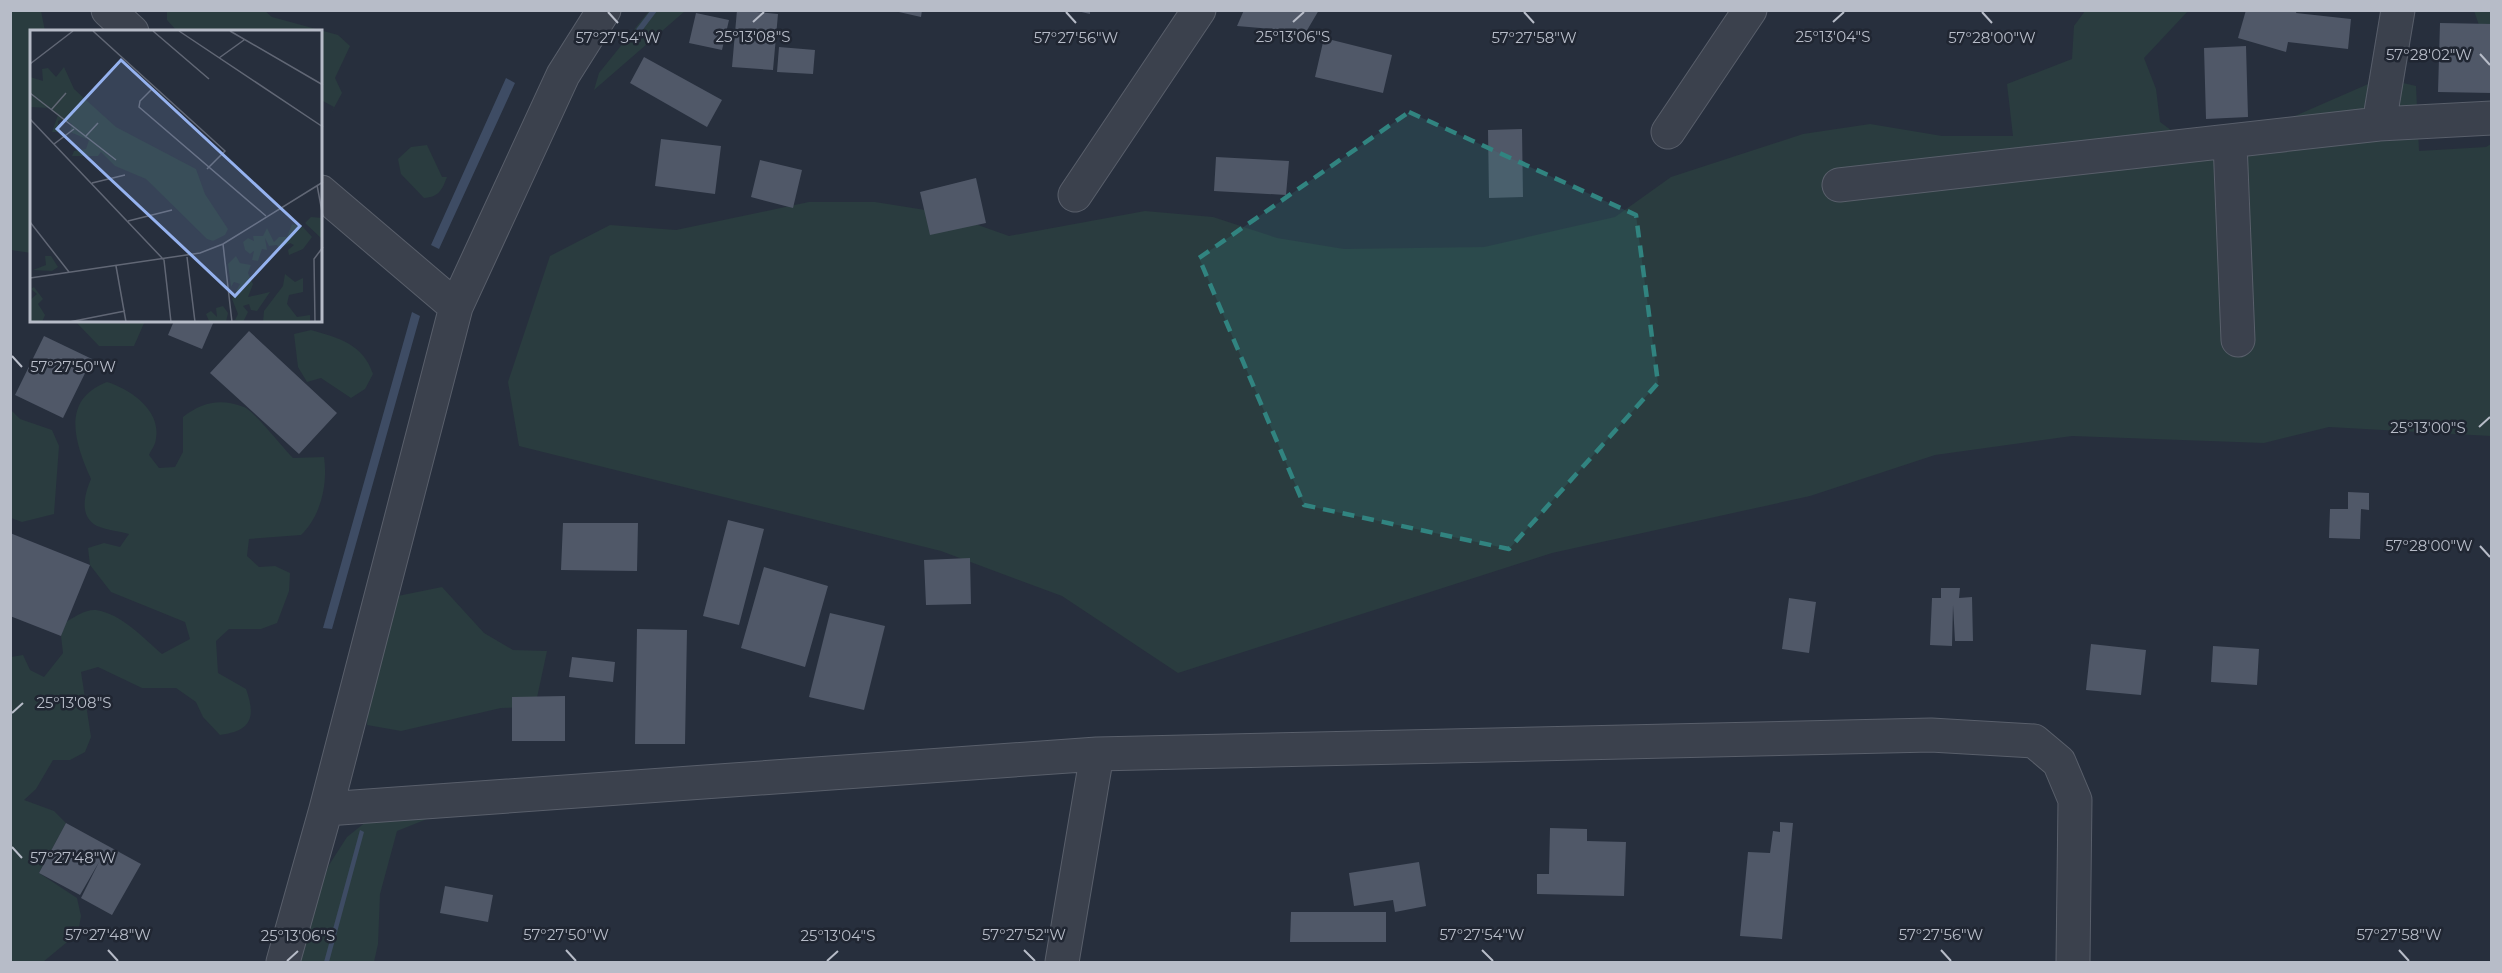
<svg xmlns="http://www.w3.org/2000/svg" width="2502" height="973" font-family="Montserrat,sans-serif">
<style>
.green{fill:#2a3c3f}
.water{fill:#3e4c64}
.building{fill:#505868}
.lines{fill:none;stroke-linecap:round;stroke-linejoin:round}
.street-casing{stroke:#595f6b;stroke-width:35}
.street{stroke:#3b414d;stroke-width:33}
.marked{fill:#318480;fill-opacity:0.2;stroke:#318480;stroke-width:4.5;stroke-dasharray:12 8;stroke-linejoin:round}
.ticks{fill:none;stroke:#b7bcc8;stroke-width:2}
.inset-road{fill:none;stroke:#616775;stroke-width:1.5}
.view{fill:#95b2ef;fill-opacity:0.15;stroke:#95b2ef;stroke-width:3}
.inset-edge{fill:none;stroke:#b7bcc8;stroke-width:3}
.ticks-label{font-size:15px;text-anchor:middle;fill:#b7bcc8;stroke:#202632;stroke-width:5;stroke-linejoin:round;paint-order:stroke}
</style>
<rect width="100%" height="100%" fill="#272f3d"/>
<path class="green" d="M11,10l30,1 4,20 -13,1 -1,221 -20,-3z
M167,11h98l7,6 66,18 12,11 -15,32 7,15 -12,22 4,-8 -13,-7v-68l-144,-1 -10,-11z
M649,11h36l-91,79 5,-17z
M2085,11h103l-44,47 12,31 4,33 27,20 101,-23 94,-41 34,8 3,65 67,-4 5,-3v292l-162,-9 -65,16 -192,-7 -137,19 -125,41 -258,57 -374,120 -116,-77 -121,-45 -422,-105 -11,-64 42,-126 60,-31 66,5 133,-28h66l69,11 65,23 136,-25 68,6 64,21 67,11 140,-2 131,-30 56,-40 132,-43 67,-10 72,12h71l-6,-52 65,-25 2,-33z
M2474,11h17v18l-12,-4z
M427,145l15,32h5c-5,13 -8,20 -23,21l-23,-24 -3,-15 13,-12z
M75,321h70l-11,25h-35z
M311,330c28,8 52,14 62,44l-8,15 -14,9 -30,-20 -14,4 -9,-15 -4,-33z
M107,382c23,7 54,28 49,56 0,6 -5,12 -7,17l10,13 16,-1 8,-15v-35c19,-15 38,-19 61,-10 10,4 39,41 49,51l31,-1c4,27 -3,59 -23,78l-52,4 -2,17 12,11 16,-1 15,7 -1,18 -12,32 -16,6h-32l-13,12 2,32 28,16c10,28 6,42 -26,46l-17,-18 -7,-15 -20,-14h-34l-44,-21 -17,5 10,65 -6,15 -15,8h-17l-17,29 -12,11 30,11 12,12 -27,50 38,25 4,18 -3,17 -35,29h-32v-305l12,-2 7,15 14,7 19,-24 -2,-17 5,-14c8,-5 20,-13 30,-12 26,4 47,28 66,44l28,-15 -5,-17 -74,-30 -21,-27 -2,-17 16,-5 16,4 9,-13c-10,-3 -23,-4 -32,-8 -19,-10 -12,-33 -6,-47 -16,-36 -31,-79 16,-97z
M10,409l10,10 32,11 7,16 -5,68 -32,8 -11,-4z
M442,587l42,46 29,17 34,1 -12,56 -34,1 -100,23 -34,-6 11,-125z
M387,805l55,8 -45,18 -17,63 -2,50 -4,18h-73l-2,-18 30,-79 18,-28z"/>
<path class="water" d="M650,11h7l-22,29 -4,-4z
M506,78l9,5 -76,166 -8,-4z
M412,312l8,4 -88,313 -9,-1z
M360,830l4,2 -35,130h-5z"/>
<path class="building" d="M737,10l41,4 -5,56 -41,-3z
M890,10h32l-1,7z
M1073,10h17v4z
M1244,10h75l-13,22 -69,-6z
M2246,10h51l-1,3 55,6 -3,30 -60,-7 -2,10 -48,-14z
M696,13l33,7 -7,30 -33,-7z
M2440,23l52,1v69l-54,-1z
M1324,38l68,17 -9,38 -68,-16z
M2246,46l2,71 -42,2 -2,-71z
M779,47l36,3 -2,24 -36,-2z
M644,57l78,43 -15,27 -77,-44z
M1522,129l1,68 -34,1 -1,-68z
M661,139l60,7 -6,48 -60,-8z
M1216,157l73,4 -3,34 -72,-4z
M760,160l42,10 -9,38 -42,-11z
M976,178l10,45 -56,12 -10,-43z
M174,321h40l-12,28 -34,-14z
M249,331l88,82 -38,41 -89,-81z
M44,336l48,23 -29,59 -48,-23z
M2348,492l21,1v17l-8,-1 -1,30 -31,-1 1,-29h18z
M728,520l36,9 -25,96 -36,-9z
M563,523h75l-1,48 -76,-1z
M10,533l80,32 -29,71 -51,-20z
M970,558l1,46 -45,1 -2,-45z
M764,567l64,19 -23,81 -64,-19z
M1941,588h19l-1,10 13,-1 1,44h-18l-2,-36 -1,41 -22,-1 2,-47h9z
M1789,598l27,4 -7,51 -27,-4z
M830,613l55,13 -21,84 -55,-13z
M637,629l50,1 -2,114h-50z
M2091,644l55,6 -5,45 -55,-5z
M2213,646l46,3 -2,36 -46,-3z
M572,657l43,5 -2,20 -44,-5z
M565,696v45h-53v-44z
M1780,822l13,1 -11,116 -42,-3 8,-84 22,1 3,-22 7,1z
M66,823l75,41 -29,51 -31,-17 18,-36 -19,33 -41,-22z
M1550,828l37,1v12l39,1 -2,54 -87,-2v-20h12z
M1419,862l7,44 -31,6 -2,-12 -39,6 -5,-33z
M445,886l48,9 -5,27 -48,-9z
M1291,912h95v30h-96z"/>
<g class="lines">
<defs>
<path id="street" d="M108,10l24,22
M2379,124l19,-114
M1668,132l82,-122
M2230,142l8,198
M1839,185l540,-61 113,-6
M321,192l135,115
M1075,195l124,-185
M326,809l771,-55 834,-19 103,6 25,21 16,38 -2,162
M283,962l43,-153 130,-502 107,-232 41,-65
M1062,962l35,-208"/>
</defs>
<use href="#street" class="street-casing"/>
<use href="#street" class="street"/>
</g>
<path class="marked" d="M1409,112l227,103 22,168 -149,166 -205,-44 -105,-247z"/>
<path class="ticks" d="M608,12l10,11M1066,12l10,11M1524,12l10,11M1982,12l10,11M753,22l11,-10M1293,22l11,-10M1833,22l11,-10M2480,54l10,11M12,356l10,11M2479,427l11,-10M2480,546l10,11M12,713l11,-10M12,847l10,11M108,950l10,11M566,950l10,11M1024,950l11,11M1482,950l11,11M1941,950l10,11M2399,950l10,11M287,961l11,-10M827,961l11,-10"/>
<g transform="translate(30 30)">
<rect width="292" height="292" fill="#272f3d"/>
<path d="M34,37l10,22 42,38 80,42 9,25 23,35 -3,6 -12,6 -6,-2 -61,-60 -31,-13 -14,-14 -3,4h-26l2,-5 12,-2 3,-9 -19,-8 2,-8 -8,-5 -6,2v11h-6l6,-17 -8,-7 -20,-1v-30l13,4 -1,-12 6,-1 8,9zM281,187l11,1 -1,20 -16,-15zM262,194l11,3 9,10 -9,12 -14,6 -1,-5 6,-5 -4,-2 -11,6 -2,-4 -8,1 -4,-8 2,12 -5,-1 -4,12 -6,-1 2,-9 -4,3 -5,-4 -2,-8 5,-4 6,3 -1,-5h10l4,-8 7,14 5,-5h8zM15,226h6l7,11 -6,4 -19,-1 13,-5zM206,226l4,7 11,2 -3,8 5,11 -5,13 22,-5 -13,19 -6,-1 -2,-6 -6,2 5,6 -5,10 -8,-2 3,-6 -6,-15 8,-15 -6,-2 -3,5 -3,-23zM255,244l10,8 8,-4v14l-14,3 -2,9 10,13 13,-2v7h-47l1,-11 19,-25zM4,257l9,12 -5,5 7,11 -3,7h-12v-22l7,-6 -6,-5zM193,276l5,7 -2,9 -17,-1 -3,-7 5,-3 6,6 -1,-9z" fill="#2a3c3f"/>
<path class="inset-road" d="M63,1l132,120 -18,18M123,1l56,48M149,1l144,96M200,1l93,54M189,28l25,-18M0,34l43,-33M123,58l-13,13 -1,6 127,109M0,63l86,67M21,80l15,-17M0,89l134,141 7,62M55,107l13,-14M24,114l20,-15M62,153l33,-8M287,155l6,32M98,191l44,-11M0,192l39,50M193,214l9,78M157,227l8,65M86,236l10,56M0,248l170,-25 23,-9 100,-62M39,292l56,-11M285,292l-1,-63 9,-12"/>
<path class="view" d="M91,30l179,166 -65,70 -178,-167z"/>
<rect width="292" height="292" class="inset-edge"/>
</g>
<g class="ticks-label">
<text x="753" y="42">25°13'08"S</text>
<text x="1293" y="42">25°13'06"S</text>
<text x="1833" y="42">25°13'04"S</text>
<text x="618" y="43">57°27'54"W</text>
<text x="1076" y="43">57°27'56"W</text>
<text x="1534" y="43">57°27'58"W</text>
<text x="1992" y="43">57°28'00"W</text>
<text x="2429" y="60">57°28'02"W</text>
<text x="73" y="372">57°27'50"W</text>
<text x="2428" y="433">25°13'00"S</text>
<text x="2429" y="551">57°28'00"W</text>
<text x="74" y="708">25°13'08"S</text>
<text x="73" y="863">57°27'48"W</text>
<text x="108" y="940">57°27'48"W</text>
<text x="566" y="940">57°27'50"W</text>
<text x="1024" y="940">57°27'52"W</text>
<text x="1482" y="940">57°27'54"W</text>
<text x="1941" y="940">57°27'56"W</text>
<text x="2399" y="940">57°27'58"W</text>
<text x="298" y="941">25°13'06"S</text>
<text x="838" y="941">25°13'04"S</text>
</g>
<rect width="2502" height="973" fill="none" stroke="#b7bcc8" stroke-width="24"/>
</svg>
